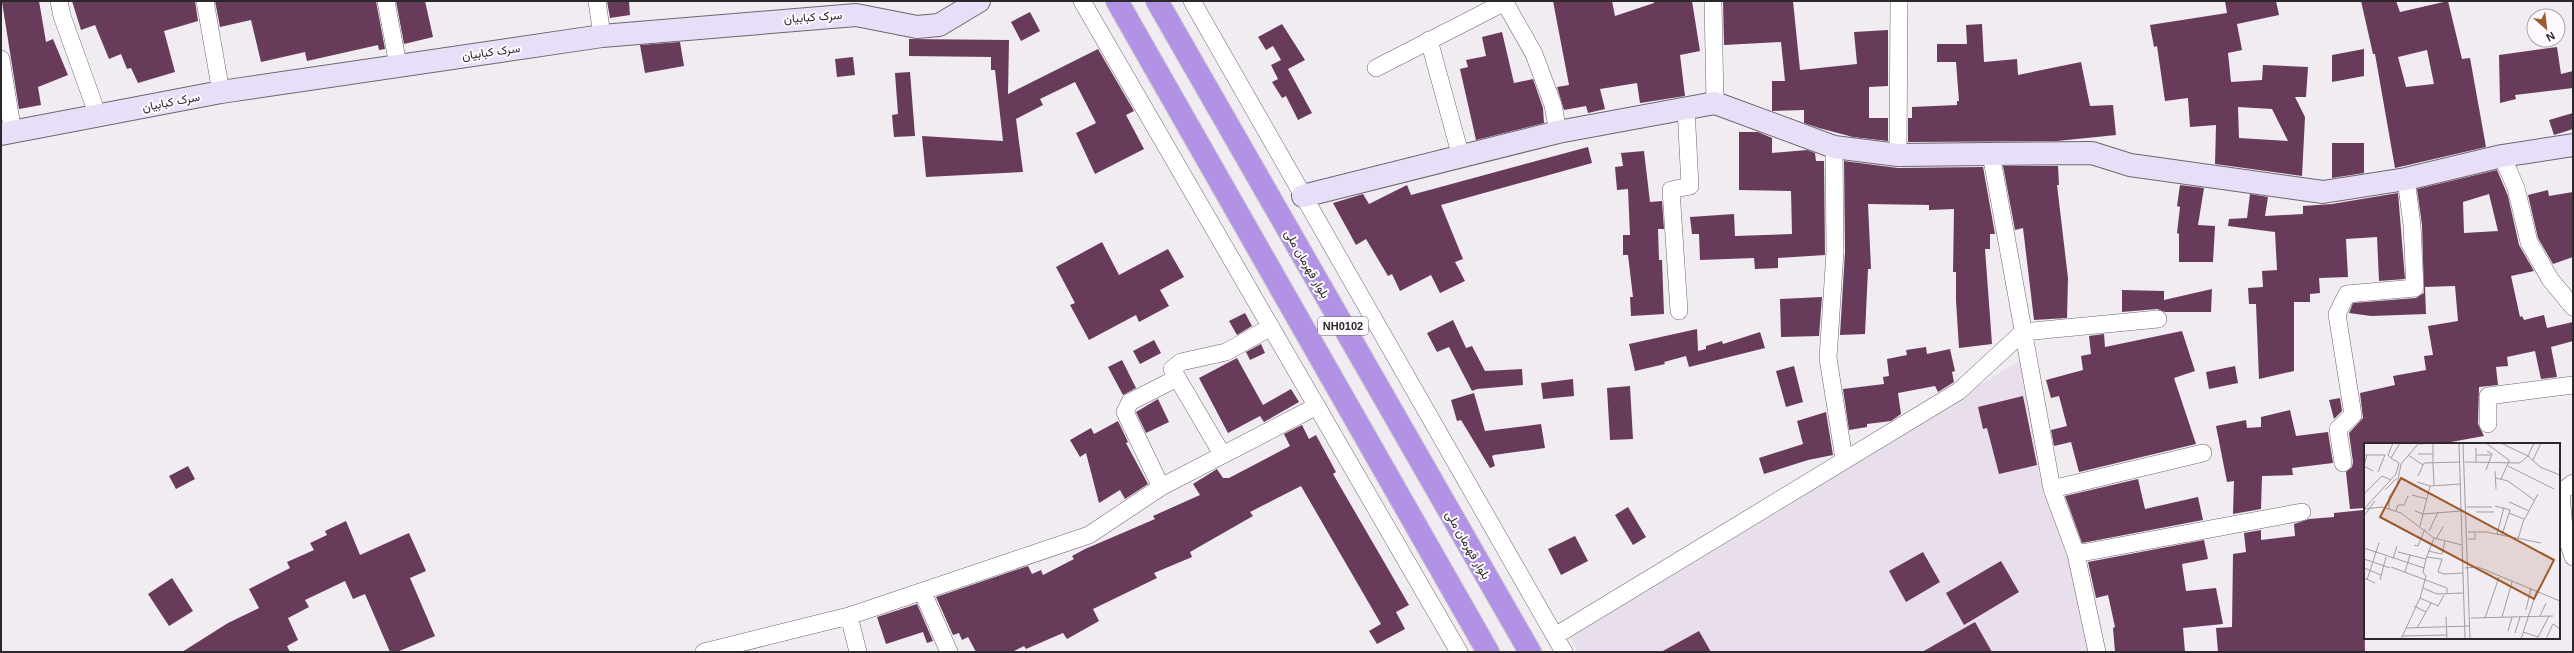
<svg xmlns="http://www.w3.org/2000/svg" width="2574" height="653" font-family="Helvetica,Vazirmatn,sans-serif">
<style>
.built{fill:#e9deeb}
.building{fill:#683b5b;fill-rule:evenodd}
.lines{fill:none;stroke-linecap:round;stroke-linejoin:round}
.street-casing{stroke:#6c676d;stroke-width:18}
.secondary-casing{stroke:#6c676d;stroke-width:24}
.highway-casing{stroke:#cccbcc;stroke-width:24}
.street{stroke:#fff;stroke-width:17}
.secondary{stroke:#e8def7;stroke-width:22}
.highway{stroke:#b292e5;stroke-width:22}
.labels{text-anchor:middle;stroke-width:4;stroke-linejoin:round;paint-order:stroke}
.shield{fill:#fef9ff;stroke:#6a676a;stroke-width:1}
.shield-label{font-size:11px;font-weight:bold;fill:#2a282a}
.street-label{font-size:12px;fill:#2a282a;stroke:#fef9ff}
.inset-road{fill:none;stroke:#a19da2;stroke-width:1}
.view{fill:#9d5a2a;fill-opacity:0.15;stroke:#9d5a2a;stroke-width:2}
.inset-edge{fill:none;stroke:#2a282a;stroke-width:2}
</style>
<rect width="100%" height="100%" fill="#f1ebf2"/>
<path class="built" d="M2024,358l74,294h-520l-9,-16z"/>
<path class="building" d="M10,1h29l7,41 7,-3 15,36 -30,12 3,18 -22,4 -17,-107z
M72,1h123l3,20 -34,10 11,41 -37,11 -7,-15 -4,1 -6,-15 -12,5 -14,-34 -14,5z
M215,1h161l9,48 -6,1 -1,-5 -71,16 -2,-9 -44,10 -10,-42 -31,7z
M396,1h29l8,36 -29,7z
M607,1h22l1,14 -20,3z
M1553,1h59l3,15 39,-13 -1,-2h39l8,50 -20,4 5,41 -45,7 -3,-20 -37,6 5,20 -17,4 -2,-7 -22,4 -7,-23 12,-2z
M1723,1h70l7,69 57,-6 -3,-32 34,-2v56l-19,1v31h19v23l-35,-4 -34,-9 -15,-5v-13l-32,1v-30h13l-4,-39 -57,3z
M2225,1h51l3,14 -42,9 5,26 -14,3 3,29 31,-2 1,-15 45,2 -2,30h-11l10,20 -3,59 -87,-12 1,-39 -26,2 -2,-29 -23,3 -8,-55 -3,1 -4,-22 77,-12zM2238,107l34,2 16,32 -49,-3z
M2361,1h35l4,11 48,-11 14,58 8,-1 16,89 -91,21 -20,-114h-2zM2427,50l7,34 -28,3 -8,-30z
M1030,12l10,19 -19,10 -10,-19z
M1282,24l23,36 -17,9 24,44 -14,7 -12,-24 -4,2 -10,-16 6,-3 -7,-14 10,-5 -8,-14 -7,4 -8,-13z
M1982,24l2,38 33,-3 1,16 63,-13 9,44 23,-1 3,30 -59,6 -149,1v-24h4v-11l45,-2v-4h2l-3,-39h-19v-18h30l-1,-19z
M1502,32l12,51 19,-4 10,29 1,15 -68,17 -16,-71 8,-2 -2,-7 20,-4 -4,-19z
M909,39l100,1 -1,54 90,-45 36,62 -8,4 18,34 -49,25 -19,-41 20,-10 -21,-41 -35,17 3,6 -27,14 7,53 -97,5 -4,-41 81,5 -8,-71h-4v-13l-82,-1z
M680,42l4,24 -39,7 -5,-28z
M2557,47l4,27 12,-3v17l-58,7 1,4 -16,4 -1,-48z
M2364,49v27l-32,6v-27z
M853,57l2,18 -18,2 -2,-18z
M910,72l5,64 -21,1 -2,-22 6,-1 -3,-41z
M2573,113v16l-19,6 -5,-15z
M1739,132h19l14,6v15l35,-3 8,3 1,8h8l1,94 -47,3v10l-23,1 -1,-11 -54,2 -1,-26h-7l-2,-17 44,-3 1,22 57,-2 -1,-43 -52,-1z
M2332,143h32v30l-32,5z
M1588,147l4,16 -151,42 22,54 -8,3 10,19 -25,12 -9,-18 -31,16 -8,-17 -4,2 -22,-37 -10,6 -23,-42 30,-9 6,10 38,-19 4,10z
M1644,151l6,51 12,-1 2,28h-6l1,31h3l2,54 -33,2 -1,-19h3l-5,-42h-5v-20h7l-2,-46 -11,1 -2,-23 8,-1 -2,-13z
M1844,161l54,7 85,-1 12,67h-5v15h-5l7,95 -33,4 -3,-47v-29h-3l1,-63 -25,1v-5l-61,-1 3,65h-3l-3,65 -25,1 5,-83z
M2003,166h55l1,19h-2l11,93 -1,40 -33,2 -11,-92 -8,2z
M2497,170l11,26 11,49 15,26 -23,5 9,41 2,-1 2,4 20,-5 3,13 26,-6v19l-22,6 6,30 -16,2 -6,-28 -28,6 1,9 -12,1 2,18 -19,2 -1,37 6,12 -44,8h-75v64l-15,1 -4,-37 6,-5 1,-5 -4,-29 14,-15 -3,-25 35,-8 -2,-9 33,-6 -2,-14 9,-1 -5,-29 30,-5 -3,-35 -30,1 1,27 -55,2 -22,-3 4,-10 63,-5 8,-5 -2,-68 -5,-36zM2489,194l9,37 -34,2 -1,-31z
M2180,185l24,3 -6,37 17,1 -2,36h-34v-28l-2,-1 3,-26 -3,-1z
M2548,190l1,6 24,-4v65l-20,7 -15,-26 -10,-43z
M2398,193l7,86 -26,2 -2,-44 -31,2 2,38 -29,1 1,15 -10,1v8h-16v69l-35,8 -3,-75h-7l-1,-16 15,-1 -1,-16 15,-1 -2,-38 -47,-6 1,-7 18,-1 3,-24 18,3 -3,19 38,-2v-8l29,-2z
M1102,242l17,33 49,-26 16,28 -24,13 9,16 -30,16 -3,-7 -47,25 -19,-35 5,-2 -19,-36z
M2212,289l-1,23h-46l-8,-3 -35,3v-22l42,1v9z
M1822,297l-3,39 -38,1 -1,-38z
M1245,313l7,13 -15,9 -8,-14z
M1453,320l13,28 6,-2 13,25 37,-2 1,16 -46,4 -5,2 -23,-44 -12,5 -10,-19z
M1697,329l1,22 8,-2v-3l16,-5 1,3 37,-12 5,16 -76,19 -3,-11 -22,6 1,2 -30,7 -6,-27z
M2182,331l13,40 -21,7 22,66 -117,28 -8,-30 -17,4 -3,-16 16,-4 -8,-30 -8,2 -5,-18 37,-10 -2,-14 10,-2 -2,-18 15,-2 1,13z
M1154,340l7,13 -21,11 -7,-13z
M1261,344l4,9 -15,7 -4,-8z
M1926,347l1,7 23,-5 5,22 -3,1 2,10 -16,10 -3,-6 -37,7 3,21 -10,7 -24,3v3l-18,3 -6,-41 41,-5 -1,-7 6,-1 -2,-17 20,-4 -1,-5z
M1237,358l26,47 28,-16 8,13 -35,20 -4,-6 -32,17 -29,-55z
M1122,360l14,28 -13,7 -15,-28z
M1794,366l9,36 -17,5 -10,-36z
M2235,366l3,17 -29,6 -3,-17z
M1573,379l1,17 -31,3 -2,-16z
M1630,386l3,53 -23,1 -3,-52z
M1474,393l11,38 56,-7 4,24 -51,7 -2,1 3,10 -5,2 -29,-48 -4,1 -6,-21z
M2023,396l14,69 -38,9 -12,-46 -4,1 -5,-22z
M2340,398l2,13 -8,8 -5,-19z
M1158,399l11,23 -23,11 -10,-21z
M2290,410l6,26 32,-4 5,31 -41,5 1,7 -31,1 -1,33 -28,5 1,-33 -7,1 -11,-56 30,-6 1,8 14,-1v-10z
M1826,412l7,43 -25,5 -44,14 -5,-16 44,-14 -6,-23z
M1118,421l10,21 -2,1 22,41 -23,15 -5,-9 -21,13 -13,-50 -6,4 -10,-17 21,-12 3,6z
M1302,425l7,14 7,-4 20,37 -3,2 76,131 -13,7 9,17 -28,15 -8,-13 12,-7 -80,-138 -51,26 3,4 -63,36 2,5 -38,16 3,5 -64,31 6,12 -32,18 -4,-6 -37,16 -2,-3 -12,6h-36l-8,-15 -6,3 -3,-7 -6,2 -17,-38 92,-31 4,8 9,-4 2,5 31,-16 -2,-3 13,-7 70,-30 -2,-3 47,-21 -7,-11 24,-15 6,9h6l61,-32 -6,-12z
M188,466l7,13 -19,10 -7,-13z
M2138,479l7,30 53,-12 5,23 -121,23 -17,-47z
M1628,507l18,30 -13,8 -18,-30z
M2363,510l2,142h-147l-2,-24 16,-1 1,-73 13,-2 -2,-19 17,-3v10l34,-4 -1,-12 15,-5 25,-2v-4z
M346,521l14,34 49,-22 17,38 -16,7 25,58 -38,16h-7l-25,-58 -12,5 -8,-18 -40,19 4,7 -21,11 10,22 -11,6 3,6h-108l46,-29 31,-15 -10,-19 41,-21 -3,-6 27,-12 -4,-7 17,-8 -2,-4z
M1575,536l13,25 -27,14 -13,-26z
M2204,540l4,19 -26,5 4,27 30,-3 7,36 -40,4 2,24h-70l-2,-24 2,-1 -7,-32 -12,3 -8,-36z
M1923,552l17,30 -34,20 -17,-31z
M2001,561l18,31 -55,33 -18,-32z
M172,578l21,33 -24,15 -21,-32z
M917,604l16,37 -6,2 -4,-11 -37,12 -9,-27z
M1975,622l17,30h-70z
M1699,631l12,21h-50z"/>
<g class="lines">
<defs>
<path id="street" d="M59,1l3,15 36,100
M205,1l16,91
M386,1l12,64
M597,1l5,35
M1082,1l377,651
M1192,1l372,651
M1504,1l30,53 19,51 5,27
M1713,1l2,102
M1429,40l32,117
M1,59l12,74
M1376,68l129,-66
M1834,147l1,105 -7,106 16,101
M1991,154l61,335 24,65 21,98
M1898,155l1,-154
M2502,156l14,32 13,54 21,37 23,28
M1679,311l-8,-121 19,-4 -4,-78
M2488,424v-28l85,-11
M1222,454l-50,-85 9,-7 45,-10 45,-25
M2343,463l-5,-34 15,-14 -16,-101 10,-20 68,-6 -3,-63 -6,-46
M2573,483l-12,9 3,37 9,28
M1161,487l-36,-75 5,-10 47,-24
M2052,489l151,-36
M2076,554l226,-42
M923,593l26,59
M849,616l9,36
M1555,636l404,-245 64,-59 135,-13
M704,652l145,-36 240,-81 72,-48 156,-81"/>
<path id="secondary" d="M1,134l220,-42 381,-56 254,-21 61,12 22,-2 40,-24
M1303,196l255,-64 157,-29 119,44 64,8 194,-2 38,12 193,27 83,-13 96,-23 71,-11"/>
<path id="highway" d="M1117,1l371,651
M1157,1l373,651"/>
</defs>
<use href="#street" class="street-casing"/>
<use href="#secondary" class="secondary-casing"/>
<use href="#highway" class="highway-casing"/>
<use href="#street" class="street"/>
<use href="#secondary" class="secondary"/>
<use href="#highway" class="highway"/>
</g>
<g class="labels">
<rect class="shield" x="1318" y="317" width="50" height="18" rx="3"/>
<g class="shield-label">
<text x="1343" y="330">NH0102</text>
</g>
<g class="street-label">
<text transform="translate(813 17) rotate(-4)" y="4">سرک کبابیان</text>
<text transform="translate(491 52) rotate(-8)" y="4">سرک کبابیان</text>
<text transform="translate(171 102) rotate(-11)" y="4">سرک کبابیان</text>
<text transform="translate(1307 264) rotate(60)" y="4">بلوار قهرمان ملی</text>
<text transform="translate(1468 545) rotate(60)" y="4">بلوار قهرمان ملی</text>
</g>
</g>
<g transform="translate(2364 443)">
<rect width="196" height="196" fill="#f1ebf2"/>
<path class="inset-road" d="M69,0v19M95,0l6,196M99,0l7,196M122,0l24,18M137,0l27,13 12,11 20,8M55,1l17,-1M54,11h15M0,12h21l-7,17M3,12l-3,11 9,5M44,12l15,10M112,12h15M27,15l-3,-3 5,-12M169,17l8,-17M101,19l55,1 8,-7 6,-13M112,19v-14M69,20l1,22M144,23l46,23M122,27l6,-16 -5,-3M131,28l1,18M54,33l6,-13 35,-1M132,35l12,3 26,19M137,36l8,-18M53,39l13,4 30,-2M21,47l12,-12M0,51l18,-18 9,4M48,52l15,4M145,59l20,9M131,63l15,4 -8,25M103,64h25M0,66l18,-2 19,6 33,25 28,7M0,66l32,-35 3,-11 -8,-5 9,-15M25,66v-12l8,-12 4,-21 18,-21M32,68l2,-6h6l4,-9M51,68l8,3 38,-3M112,69h18M145,70l15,6M0,73l11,-15M56,83l10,-40M65,88l9,-19M104,89h18l55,11M133,91l7,-27M72,96l7,-12M104,96h7v-6M154,96l5,-17 15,-28M50,102l4,1 7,-17M0,105l60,20M64,108l14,3 3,-13M34,109l28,7M62,114l16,2 -4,13 6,2 19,-1M0,116l26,9M29,116l4,-13M27,124l56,21v6M0,125l17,7M101,125l13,-1 82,34M41,129l5,-17M0,135l11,5M3,137l12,-37M16,137l6,-23M59,145l14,6 26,-1M56,155l18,8 6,-11M50,163l12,6M162,167l5,-22M176,173l6,-13M82,174l1,22M138,174l10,-35M107,175l82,-2M121,175l14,-41M42,185l63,-2M53,185l14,-25M144,188l4,-14M159,189l15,5M151,190l5,-16M38,193l45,-1M37,196l19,-41 6,-22 -3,-4 3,-13 8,-21M157,196l16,-49M173,196l12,-23M182,196l7,-15 7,5"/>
<path class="view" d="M37,35l153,82 -20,39 -154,-82z"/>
<rect width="196" height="196" class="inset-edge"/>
</g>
<rect width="2574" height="653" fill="none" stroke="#2a282a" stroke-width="4"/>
<g transform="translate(2546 28) rotate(152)"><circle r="19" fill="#fef9ff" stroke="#a9a5aa"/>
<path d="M0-3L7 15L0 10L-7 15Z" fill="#9d5a2a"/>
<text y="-6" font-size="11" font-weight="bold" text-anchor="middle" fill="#2a282a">N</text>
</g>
</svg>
